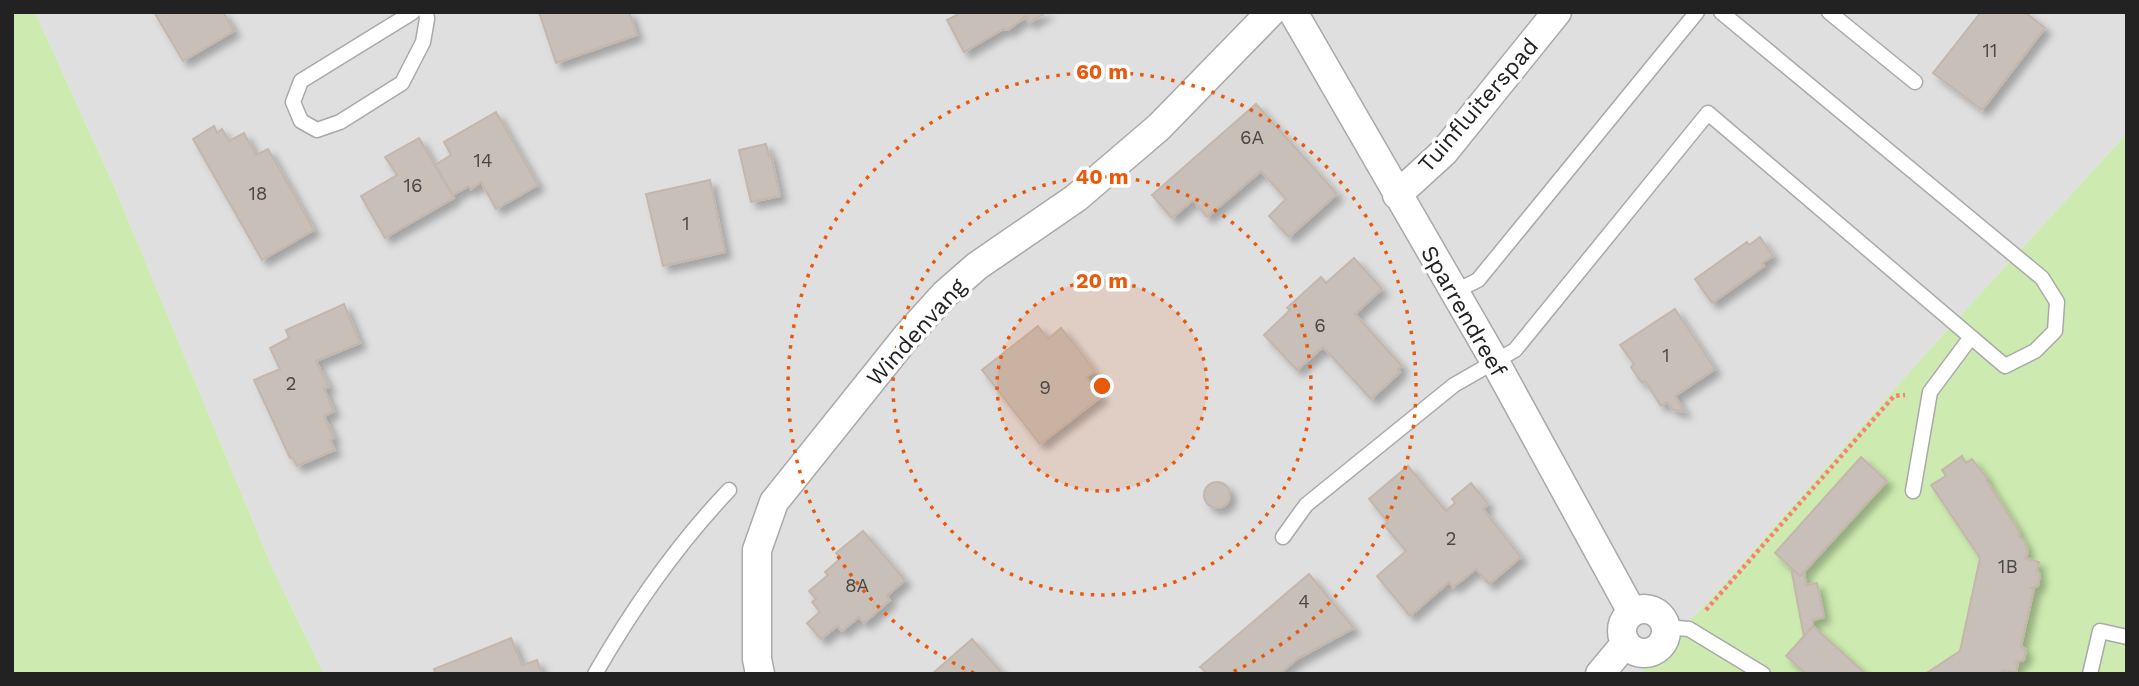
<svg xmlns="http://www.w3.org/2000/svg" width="2139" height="686" font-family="'Work Sans',sans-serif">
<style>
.residential{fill:#e0dfdf}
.grass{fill:#cdebb0}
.building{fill:#c7bfb8;stroke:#c4b6ab;stroke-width:2;filter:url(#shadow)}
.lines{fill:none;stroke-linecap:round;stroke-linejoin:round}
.service-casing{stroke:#a9a9a9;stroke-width:17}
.minor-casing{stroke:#a9a9a9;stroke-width:31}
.path{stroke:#fa8072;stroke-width:4.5;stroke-dasharray:3.5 3.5;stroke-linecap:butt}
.service{stroke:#fff;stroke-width:14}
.minor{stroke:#fff;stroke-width:28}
.ring{fill:none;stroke:#e8590c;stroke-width:3.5;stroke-dasharray:3.5 7}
.labels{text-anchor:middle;stroke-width:7;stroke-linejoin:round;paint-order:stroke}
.number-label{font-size:19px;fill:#4b4948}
.street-label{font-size:23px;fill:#222;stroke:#fff}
.centre{fill:#e8590c;stroke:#fff;stroke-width:3.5}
.ring-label{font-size:21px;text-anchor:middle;font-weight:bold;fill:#e8590c;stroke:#fff;stroke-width:7;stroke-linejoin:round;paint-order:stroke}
</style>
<defs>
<filter id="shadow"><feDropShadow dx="6" dy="6" stdDeviation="3.5" flood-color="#0004"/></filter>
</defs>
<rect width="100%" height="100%" fill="#f2efe9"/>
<path class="residential" d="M35,12h2092v121l-208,228 -200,229 -80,84h-1315l-52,-107 -158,-381z"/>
<path class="grass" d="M12,12h23l79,174 158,381 52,107h-312z
M2127,133v541h-488l80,-84 200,-229z"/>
<path class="building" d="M154,12h69l11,19 -51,30z
M539,12h90l8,23 -81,28z
M956,12h91l-18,11 -3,-7 -18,14 -5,-1 -39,23 -17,-32 10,-5z
M1981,12h44l20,16 -63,82 -49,-37z
M1256,104l81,90 -48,43 -20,-21 17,-17 -25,-28 -54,46 -14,-17 -21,18 -20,-23z
M496,112l42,73 -42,24 -15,-27 -10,7 -2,-3 -16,9 -18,-30 16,-10 -7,-13z
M214,126l3,7 5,-4 7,12 15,-8 12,22 12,-6 46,81 -52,30 -69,-121z
M419,138l35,60 -69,40 -24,-42 36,-21 -12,-18z
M766,144l3,12 2,-1 9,41 -29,6 -12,-52z
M710,180l15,72 -62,14 -17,-72z
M1760,237l13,19 -11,7 2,3 -52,37 -17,-24 52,-37 2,3z
M1354,258l28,31 -27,25 47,52 -4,3 2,3 -29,27 -48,-52 -26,23 -33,-35 26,-25 -3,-2 34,-31 5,6z
M344,304l16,39 -44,18 13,26 -5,2 10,22 -10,5 10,22 -4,2 5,10 -38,16 -5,-9 -2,1 -36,-78 26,-11 -10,-21 19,-10 -3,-8z
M1675,309l40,60 -40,27 10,16 -12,-2 -6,-8 -6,4 -16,-25 -3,2 -11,-16 3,-3 -14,-19z
M1038,326l10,13 13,-11 34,43 -9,6 16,19 -62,48 -58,-74z
M1962,456l4,7 6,-4 15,19v3l33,52 -1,4 5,3 4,12 -3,6 14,4 -2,9 3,3 -2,12 -7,2 3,1 -13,57 5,4 -2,10 -8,2 2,1 -2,10 -14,-3 -1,4h-76l35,-23 20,-93 -49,-73 15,-9 -4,-6z
M1861,457l26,24 -87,95 -25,-23z
M1408,466l38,45 9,-8 -3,-4 19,-16 17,21 -5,5 38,48 -32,27 -13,-15 -23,18 -4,-5 -39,34 -33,-40 29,-25 -22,-26 4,-3 -19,-23z
M1204 495a13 13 0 1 1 26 0a13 13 0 1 1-26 0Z
M863,531l42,49 -18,16 3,4 -26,23 -5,-6 -17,14 -5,-5 -16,13 -14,-16 13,-11 -8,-10 4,-3 -7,-8 19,-16 -3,-3 16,-14 -5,-5z
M1791,568l9,8 4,-4 2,13 11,-2 7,34 -11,3v6l-9,11z
M1309,574l45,54 -57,31 -18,15h-71l-8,-7z
M1813,626l53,48h-60l-20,-18z
M511,638l11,27 15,-5 5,14h-107l-1,-5z
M972,639l30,34 -34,1 -3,-4 -4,4h-29z"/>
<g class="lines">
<defs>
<path id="service" d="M413,12l-112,69 -8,21 8,19 16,9 23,-8 62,-39 21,-41 4,-23 -1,-7
M1829,12l86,70
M1454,292l24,-12 219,-268
M1913,491l17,-99 41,-55
M1283,537l23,-32 148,-120 61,-35 193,-237 297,253 30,-15 20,-20 2,-29 -15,-24 -321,-266
M1665,627l24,2 74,45
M595,674c39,-68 81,-128 134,-184
M2090,674l10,-43 27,6"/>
<path id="minor" d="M1293,12l201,348 138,252
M1397,195l47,-43 113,-140
M1622 631a22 22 0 1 1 44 0a22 22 0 1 1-44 0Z
M760,674l-3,-15v-109l17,-48 133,-166 38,-42 32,-28 99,-68 83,-71 112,-115
M1600,674l25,-30"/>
</defs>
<use href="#service" class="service-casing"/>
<use href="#minor" class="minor-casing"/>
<path class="path" d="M1706,610l188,-214 11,-1"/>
<use href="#service" class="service"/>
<use href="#minor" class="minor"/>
</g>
<circle cx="1102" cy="386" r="105" fill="#e8590c" fill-opacity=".12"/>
<g class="ring">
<circle cx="1102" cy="386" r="105"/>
<circle cx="1102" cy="386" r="209"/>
<path d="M974 673A314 314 0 1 1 1230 673"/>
</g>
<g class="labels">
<g class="number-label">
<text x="1990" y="57">11</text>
<text x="1252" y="144">6A</text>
<text x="483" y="167">14</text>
<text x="413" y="192">16</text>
<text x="258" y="200">18</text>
<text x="686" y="230">1</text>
<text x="1320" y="332">6</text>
<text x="1666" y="362">1</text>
<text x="291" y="390">2</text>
<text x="1045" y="394">9</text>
<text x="1451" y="545">2</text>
<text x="2008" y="573">1B</text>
<text x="857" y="592">8A</text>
<text x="1304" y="608">4</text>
</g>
<g class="street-label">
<text transform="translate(1478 105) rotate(-49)" y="8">Tuinfluiterspad</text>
<text transform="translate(1464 311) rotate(60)" y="8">Sparrendreef</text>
<text transform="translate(916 332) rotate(-48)" y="8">Windenvang</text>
</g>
</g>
<circle cx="1102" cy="386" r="10" class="centre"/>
<g class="ring-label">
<text x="1102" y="79">60 m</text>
<text x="1102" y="184">40 m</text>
<text x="1102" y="288">20 m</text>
</g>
<rect width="2139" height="686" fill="none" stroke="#222222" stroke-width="28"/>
</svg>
